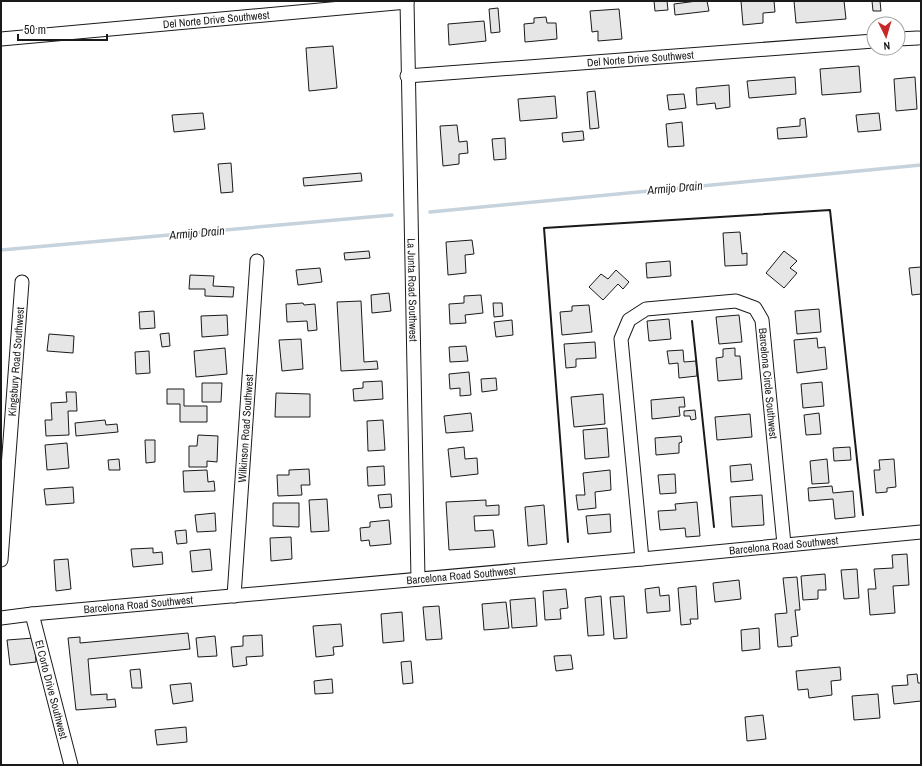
<svg xmlns="http://www.w3.org/2000/svg" width="922" height="766" font-family="'Archivo Narrow',sans-serif">
<style>
.lines{fill:none;stroke-linecap:round;stroke-linejoin:round}
.stream{stroke:#c6d2dc;stroke-width:3.5}
.building{fill:#e6e6e6;stroke:#1a1a1a}
.minor-casing{stroke:#1a1a1a;stroke-width:15}
.minor{stroke:#fff;stroke-width:13}
.wall{stroke:#1a1a1a;stroke-width:2}
.labels{text-anchor:middle;stroke-width:3;stroke-linejoin:round;paint-order:stroke}
.street-label{font-size:11px;fill:#1a1a1a;stroke:#fff}
.water-label{font-size:12px;font-style:italic;fill:#1a1a1a;stroke:#fff}
</style>
<rect width="100%" height="100%" fill="#fff"/>
<g class="lines">
<path class="stream" d="M430,212l491,-47
M1,250l391,-35"/>
</g>
<path class="building" d="M654,1h13l1,9 -13,1z
M697,1h10l2,10 -34,4 -1,-11z
M741,1h33l1,11 -12,1v10l-20,2z
M794,1h50l2,18 -50,4z
M872,1h8l1,10h-8z
M498,8l2,24 -9,1 -2,-24z
M619,9l3,30 -24,2v-10l-6,1 -2,-21z
M546,17l1,6h9l1,16 -32,3 -1,-18 10,-1v-5z
M484,21l2,20 -37,4 -1,-21z
M333,46l4,42 -28,3 -3,-43z
M859,66l2,26 -39,3 -2,-26z
M795,77l1,17 -47,4 -2,-17z
M915,77l2,32 -21,2 -2,-32z
M729,85l1,22 -14,2 -1,-6 -18,2 -1,-17z
M595,91l4,37 -9,1 -3,-37z
M684,94l2,14 -17,2 -2,-15z
M555,96l2,22 -37,3 -2,-22z
M203,113l2,16 -31,3 -2,-17z
M879,113l2,17 -23,2 -2,-17z
M805,118l2,19 -29,2 -1,-11 23,-2v-7z
M682,122l2,24 -16,1 -2,-23z
M457,125l2,17 8,-1 1,12 -9,1v10l-16,2 -3,-40z
M583,131l1,9 -21,2 -1,-9z
M505,138l1,21 -12,1 -2,-21z
M231,163l2,29 -12,1 -3,-29z
M361,173l1,8 -58,5 -1,-8z
M740,232l2,22 5,-1v12l-22,1 -2,-33z
M472,240l2,14 -9,1 1,18 -18,2 -2,-33z
M369,251l1,7 -25,2 -1,-7z
M784,251l13,10 -7,7 7,5 -13,15 -18,-15z
M670,261l1,15 -24,2 -1,-15z
M921,267v27l-9,1 -3,-27z
M320,268l2,14 -24,3 -2,-15z
M616,270l13,12 -6,7 -5,-5 -15,16 -14,-13 12,-13 7,5z
M190,275l24,1 -1,10 21,1 -1,10 -28,-1v-7h-16z
M389,293l2,18 -19,2 -1,-18z
M481,295l2,18 -18,2 1,8 -16,1 -1,-20 15,-1v-7z
M361,301l3,61 13,-1 1,8 -37,2 -4,-69z
M303,303l1,2 11,-1 2,26 -9,1 -1,-10 -20,1 -1,-18z
M493,303h9l1,13 -9,1z
M589,305l3,27 -30,3 -2,-23 12,-1v-5z
M819,309l2,23 -24,2 -2,-23z
M154,311l1,17 -15,1 -1,-17z
M227,315l1,20 -26,2 -1,-21z
M739,315l3,27 -23,2 -3,-27z
M669,319l2,20 -22,2 -2,-20z
M512,320l1,15 -17,2 -2,-15z
M169,333l1,13 -8,1 -2,-13z
M49,334l25,2 -1,17 -26,-2z
M817,338l1,10 7,-1 2,22 -30,4 -3,-33z
M301,339l2,30 -21,2 -3,-31z
M595,342l1,16 -20,1v8l-10,1 -2,-24z
M466,346l2,15 -18,1 -1,-15z
M225,348l2,26 -31,3 -2,-26z
M735,348v8h5l2,23 -24,2 -2,-23 7,-1v-8z
M683,350l1,12 12,-1 1,15 -18,2 -1,-15 -9,1 -2,-13z
M149,351l1,22 -14,1 -1,-22z
M469,372l2,23 -11,1v-8l-10,1 -1,-15z
M496,378l1,12 -15,2 -1,-13z
M382,381l1,18 -29,2 -1,-12 10,-1v-6z
M822,382l2,24 -21,2 -2,-24z
M202,383h20l-1,19h-19z
M167,389h17v17h23v16h-27v-18h-13z
M66,392h10l1,19h-9l1,24 -23,1 -1,-16h7l-1,-17 16,-1z
M276,393l34,1v23h-35z
M603,394l2,30 -31,3 -3,-30z
M684,397l1,10h-6l1,9 -28,3 -1,-19z
M695,410l1,9 -5,1 -1,-4h-6v-5z
M471,413l2,18 -27,2 -2,-17z
M819,413l2,21 -15,1 -2,-20z
M750,414l2,23 -35,3 -2,-23z
M105,420l1,5 11,-1 1,8 -42,4 -1,-13z
M383,420l2,30 -17,1 -1,-30z
M607,428l2,29 -24,2 -2,-29z
M198,435l20,1 -1,26 -10,-1v6h-18v-21h8z
M681,436l1,6 -3,1v10l-23,2 -1,-17z
M145,440h10v22l-9,1z
M67,443l2,25 -22,2 -2,-25z
M464,447l1,12 12,-1 1,16 -27,3 -3,-28z
M850,447l1,13 -17,1 -1,-13z
M119,459l1,11h-11l-1,-10z
M827,459l2,24 -17,1 -2,-23z
M894,459l2,28 -9,1v4l-11,1 -2,-23h6l-1,-10z
M751,464l2,16 -22,2 -1,-16z
M384,466l1,19 -17,1 -1,-19z
M309,469l1,16h-9l1,10 -24,1 -1,-21h12v-5z
M207,470l1,12 6,-1 1,10 -31,1 -1,-21z
M610,470l1,20 -16,2 1,16 -18,2 -2,-15h9l-2,-22z
M675,474l1,19 -16,1 -2,-19z
M832,486l1,7 20,-2 2,26 -20,2 -2,-20 -24,2 -1,-13z
M73,487l1,16 -28,2 -2,-16z
M391,494l1,13 -12,1 -2,-13z
M762,495l2,30 -32,2 -2,-30z
M327,499l2,32 -18,1 -2,-32z
M486,500v6l13,-1v10l-25,1 1,15 18,-1 2,17 -46,3 -3,-48z
M697,502l3,34 -14,1 -1,-9 -25,2 -2,-19 18,-1 -1,-6z
M273,503h26v24l-26,-1z
M544,505l3,39 -19,2 -3,-39z
M215,513l1,18 -19,1 -2,-17z
M610,514l1,18 -23,2 -2,-18z
M389,520l2,24 -21,2 -1,-6 -8,1 -1,-13 10,-1v-5z
M186,530l1,13 -10,1 -2,-13z
M291,537l1,22 -21,2 -1,-23z
M153,548v5l9,-1 1,12 -30,3 -2,-18z
M210,549l2,21 -20,2 -2,-21z
M907,554l2,31 -16,1 2,27 -25,2 -2,-26h8l-2,-20 19,-1 -1,-13z
M68,559l3,30 -15,2 -2,-31z
M857,569l2,29 -15,1 -3,-29z
M825,574l1,16h-8v9l-15,1 -2,-24z
M797,577l3,33h-5l3,26 -7,1 1,9 -14,1 -3,-33 12,-1 -4,-35z
M739,580l2,19 -26,3 -2,-19z
M696,586l2,33h-8l1,5 -10,1 -3,-37z
M659,587l1,9 9,-1 1,16 -23,2 -2,-24z
M566,589l2,19 -8,1 1,10 -16,1 -2,-29z
M601,596l3,39 -16,1 -3,-38z
M624,596l3,42 -13,1 -4,-42z
M535,598l2,28 -25,2 -2,-28z
M506,602l3,26 -25,2 -2,-26z
M439,606l3,33 -16,1 -3,-33z
M402,612l2,29 -21,2 -2,-29z
M341,624l2,22 -10,1 1,8 -18,2 -3,-31z
M759,628l1,21 -18,2 -1,-21z
M188,633l2,16 -102,10 3,36 16,-1v6l8,-1 1,8 -40,3 -8,-72 12,-1v6z
M262,635l1,21 -17,1 1,8 -14,2 -2,-20 12,-1v-10z
M215,636l2,20 -19,1 -2,-19z
M34,638l2,24 -26,3 -3,-25z
M571,655l2,14 -17,2 -2,-15z
M411,661l2,22 -10,1 -2,-22z
M840,667l1,13 -10,1 1,14 -23,3 -1,-9 -10,1 -2,-19z
M140,669l2,19h-10l-2,-18z
M917,674l1,9h3v18l-27,3 -2,-18 16,-1 -1,-10z
M332,679l1,14 -18,1 -1,-13z
M191,683l2,18 -20,3 -3,-19z
M878,694l2,24 -26,2 -2,-24z
M763,715l3,24 -19,2 -2,-24z
M186,727l1,15 -30,3 -2,-15z"/>
<g class="lines">
<defs>
<g id="minor">
<path id="s1" d="M407,1l11,578"/>
<path id="s2" d="M1,39l406,-37"/>
<path d="M898,39l20,-1"/>
<path id="s3" d="M407,76l467,-35"/>
<path id="s4" d="M642,559l-21,-220 8,-19 17,-11 90,-8 19,7 7,12 22,224"/>
<path id="s5" d="M1,560l21,-278"/>
<path id="s6" d="M234,596l23,-335"/>
<path id="s7" d="M32,614l39,151"/>
<path id="s8" d="M1,618l31,-4 610,-55 279,-27"/>
</g>
</defs>
<use href="#minor" class="minor-casing"/>
<use href="#minor" class="minor"/>
<path class="wall" d="M692,321l22,206
M568,542l-24,-314 286,-18 33,305"/>
</g>
<g class="labels">
<g class="street-label">
<text dy="4" stroke="none"><textPath href="#s2" startOffset="216">Del Norte Drive Southwest</textPath></text>
<text dy="4" stroke="none"><textPath href="#s3" startOffset="234">Del Norte Drive Southwest</textPath></text>
<text dy="4" stroke="none"><textPath href="#s1" startOffset="289">La Junta Road Southwest</textPath></text>
<text dy="4" stroke="none"><textPath href="#s5" startOffset="199">Kingsbury Road Southwest</textPath></text>
<text dy="4" stroke="none"><textPath href="#s4" startOffset="450">Barcelona Circle Southwest</textPath></text>
<text dy="4" stroke="none"><textPath href="#s6" startOffset="168">Wilkinson Road Southwest</textPath></text>
<text dy="4" stroke="none"><textPath href="#s8" startOffset="786">Barcelona Road Southwest</textPath></text>
<text dy="4" stroke="none"><textPath href="#s8" startOffset="462">Barcelona Road Southwest</textPath></text>
<text dy="4" stroke="none"><textPath href="#s8" startOffset="138">Barcelona Road Southwest</textPath></text>
<text dy="4" stroke="none"><textPath href="#s7" startOffset="78">El Corto Drive Southwest</textPath></text>
</g>
<g class="water-label">
<text transform="translate(675 188) rotate(-5)" y="4">Armijo Drain</text>
<text transform="translate(197 233) rotate(-5)" y="4">Armijo Drain</text>
</g>
</g>
<rect width="922" height="766" fill="none" stroke="#1a1a1a" stroke-width="4"/>
<g transform="translate(886 36) rotate(175)"><circle r="19" fill="#ffffff" stroke="#a3a3a3"/>
<path d="M0-3L7 15L0 10L-7 15Z" fill="#c62828"/>
<text y="-6" font-size="11" font-weight="bold" text-anchor="middle" fill="#1a1a1a">N</text>
</g>
<path d="M18 34v6h89v-6" fill="none" stroke="#1a1a1a" stroke-width="2"/>
<text x="24" y="34" font-size="12" fill="#1a1a1a" stroke="#ffffff" stroke-width="3" paint-order="stroke">50 m</text>
</svg>
